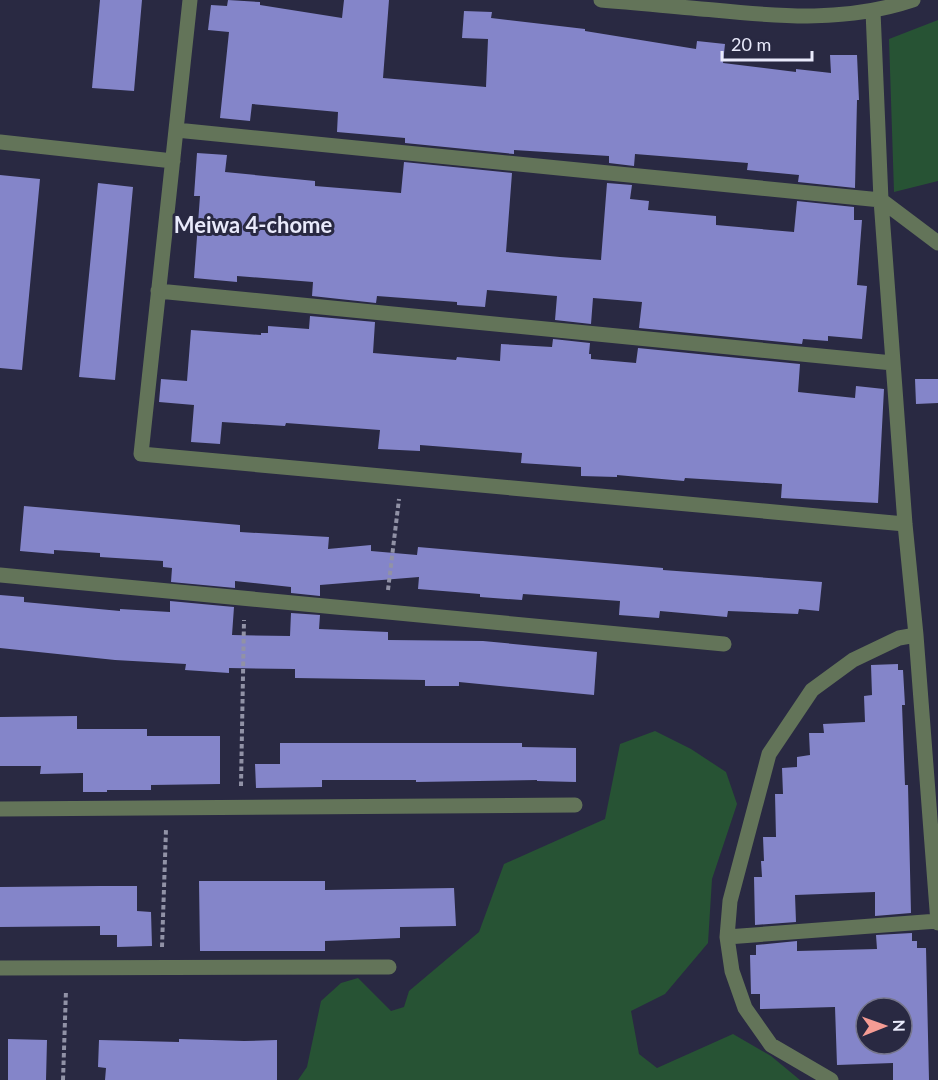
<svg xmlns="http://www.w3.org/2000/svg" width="938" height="1080" font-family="Lato,sans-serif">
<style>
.green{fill:#275334}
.building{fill:#8485c9;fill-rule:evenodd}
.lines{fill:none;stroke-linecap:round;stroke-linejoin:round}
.path{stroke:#9192a6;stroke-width:4;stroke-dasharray:4.5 3;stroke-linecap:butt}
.minor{stroke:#637459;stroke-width:15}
.labels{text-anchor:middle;stroke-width:6;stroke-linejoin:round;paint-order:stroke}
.neighbourhood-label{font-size:22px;font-weight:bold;fill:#e9eafb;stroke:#292942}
</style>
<rect width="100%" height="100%" fill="#292942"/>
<path class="green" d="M938,20v161l-44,11 -5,-153z
M655,731l36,18 35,23 11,32 -25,75 -4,64 -43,51 -34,17 8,43 18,14 76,-34 38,22 29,24h-502l9,-13 14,-66 20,-18 17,-5 33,33 13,-4 5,-16 70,-59 25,-68 101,-45 15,-75z"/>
<path class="building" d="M100,0h42l-8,91 -42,-3z
M228,0l32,2v3l82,13 2,-18h45l-6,78 103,9 2,-48 -26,-1 2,-27 28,1 -1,6 94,11v2l111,18 1,-8 28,3 -2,19 73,9v-3l35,4 -1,-18h27l2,45h-2l-2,88 -57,-6 1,-7 -52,-5 1,-7 -113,-9 -1,12 -25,-3v-7l-95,-6v4l-109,-11v-5l-68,-6 1,-20 -86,-8 -2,17 -30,-3 9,-86 -21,-2 3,-25 16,1z
M197,153l30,2 -2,17 90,9v5l86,7 3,-31 108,11 -6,79 54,5 41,3 6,-77 25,2 -2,14 19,2 -1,9 68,6v9l78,7 3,-31 57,6v13h8l-5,65 10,1 -5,53 -34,-3v5l-25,-2 -1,5 -163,-16 3,-26 -49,-4 -2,26 -36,-4 2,-24 -70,-6 -2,17 -28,-2v-3l-80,-6 -1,7 -64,-7 1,-14 -76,-6v6l-43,-4 6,-82h-6z
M0,175l40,4 -18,191 -22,-2z
M98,183l35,4 -18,193 -36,-3z
M310,316l65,6 -2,31 83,7 1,-3 43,4 1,-17 51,3 1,-8 37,4 -1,11h2v5l45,4 2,-15 162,16 -2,28 57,6 1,-12 28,3 -6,114 -97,-5 1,-14 -97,-6 -1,3 -67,-6v2l-36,-1v-9l-60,-4 1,-10 -102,-8v6l-42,-2 2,-19 -94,-7 -1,3 -63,-4 -2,22 -29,-2 3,-37 -35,-3 2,-23 26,2 4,-51 70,5v-2h7v-7l41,3z
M915,379h23v24l-22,1z
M24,506l216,19v7l89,5 -1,12 43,-4v6l46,4 1,-8 245,21v2l159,12 -3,29 -20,-2 -1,5 -70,-3 -1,6 -67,-6 -1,7 -40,-3 1,-14 -97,-7 -1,6 -42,-3v-3l-62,-5 1,-12 -99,8v11l-29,-3v-6l-56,-6v7l-64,-6 1,-14 -9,-1v-6l-63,-4v-4l-46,-3v4l-34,-3z
M0,595l24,2v5l96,9v-2l50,3v-11l64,6 -2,28 58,1 1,-23 29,2 -1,14 69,3v8l95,1 114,11 -3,43 -135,-13v4h-34v-6l-130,-2v-9l-66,-1v5l-44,-3 1,-6 -71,-4 -115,-12z
M898,664v6h5l2,35h-3l3,80h3l3,128 -36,3v-24l-80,3 1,27 -41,3 -1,-48h8l-1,-16h3l-1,-24h13l-1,-43h8l-1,-26 15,-1v-10l13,-2 -1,-22h15l-1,-9 42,-2 -1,-26 8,-1 -1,-30z
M77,716v13h70v7h73v48l-69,1v5h-44v2h-24v-19l-43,1 1,-8h-41v-49z
M280,743h242v4l54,1v34l-39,-1v-1l-121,2v-2h-94v7l-66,1 -1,-24h25z
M199,881h126v9l129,-2 2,38 -56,1v11l-75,3v10h-125z
M100,886h37v25l14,1 1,34 -35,1v-12h-17v-9l-100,1v-40z
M912,933v8h5v7h9l3,132h-36v-17l-56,2 -2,-58 -75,2v-15h-9l-1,-39h6v-10l41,-4v10l80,-2 -1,-14zM866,1008h36v36h-36z
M8,1039l39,1 -1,40h-38z
M179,1039l65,2 33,-1v40h-172l1,-12 -8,-1 1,-27 80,2z"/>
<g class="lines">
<path class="path" d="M388,590l11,-91
M241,786l3,-166
M162,947l4,-118
M63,1080l3,-90"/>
<path class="minor" d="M190,0l-49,454 764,70
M601,0c38,3 76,7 113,10 69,7 133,12 199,-10
M873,11l8,189 24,324 11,111 22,288
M176,130l705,70 57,43
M0,142l173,19
M158,291l735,72
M0,575l724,69
M0,809l575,-4
M727,937l211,-16
M0,968l389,-1
M831,1080l-60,-35 -26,-37 -13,-37 -5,-34 3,-36 39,-147 43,-64 41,-30 46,-22 17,-3"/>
</g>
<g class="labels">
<g class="neighbourhood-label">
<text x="253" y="233">Meiwa 4-chome</text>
</g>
</g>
<g transform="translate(884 1026) rotate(89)"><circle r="28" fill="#292942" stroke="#76768c" stroke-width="1.5"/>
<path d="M0-4.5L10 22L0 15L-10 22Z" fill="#f59c94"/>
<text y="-9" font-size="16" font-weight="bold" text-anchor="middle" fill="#e9eafb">N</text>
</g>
<path d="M722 51v9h90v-9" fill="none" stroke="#e9eafb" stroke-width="3"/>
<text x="731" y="51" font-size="18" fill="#e9eafb" stroke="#292942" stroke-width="4.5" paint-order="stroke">20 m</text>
</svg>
